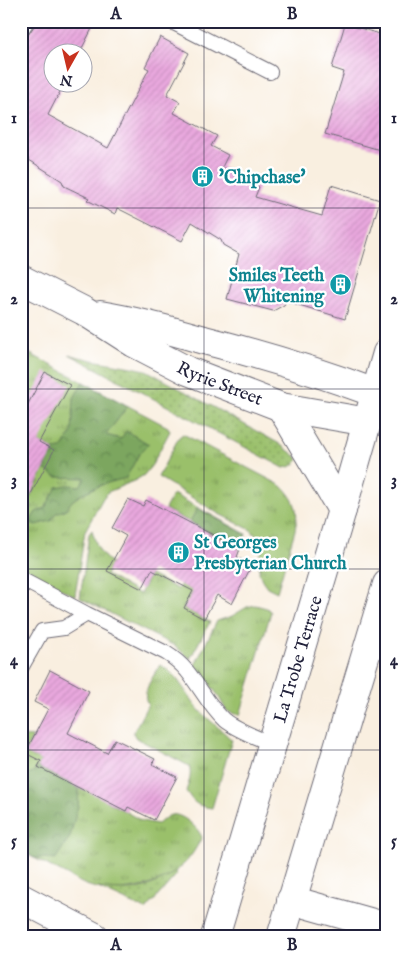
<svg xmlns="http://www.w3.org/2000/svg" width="408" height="958" font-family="'IM FELL English',serif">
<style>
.grass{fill:url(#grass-tufts);stroke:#5e7153}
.forest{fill:url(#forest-crowns);stroke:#4e644d}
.park{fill:url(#park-dots);stroke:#5e7153}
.building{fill:url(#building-hatch)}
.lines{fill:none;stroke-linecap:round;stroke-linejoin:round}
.lane-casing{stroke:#6d6a75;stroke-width:16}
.street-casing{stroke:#6d6a75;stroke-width:30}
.secondary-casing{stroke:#6d6a75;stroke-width:30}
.highway-casing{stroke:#6d6a75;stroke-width:30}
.lane{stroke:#fff;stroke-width:14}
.street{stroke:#fff;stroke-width:28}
.secondary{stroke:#fff;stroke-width:28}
.highway{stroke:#fff;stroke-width:28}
.grid{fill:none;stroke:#22223b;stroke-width:1;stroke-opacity:0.55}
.labels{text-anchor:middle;stroke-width:4.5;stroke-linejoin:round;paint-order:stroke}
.culture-label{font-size:18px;font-weight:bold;fill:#0d838f;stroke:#fff;text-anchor:start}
.street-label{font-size:18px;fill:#22223b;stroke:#fff}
.neatline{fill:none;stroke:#22223b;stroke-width:2}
.grid-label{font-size:16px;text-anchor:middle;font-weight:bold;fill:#22223b}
</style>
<defs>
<pattern id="grass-tufts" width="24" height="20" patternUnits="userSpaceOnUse" patternTransform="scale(1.25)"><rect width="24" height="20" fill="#9ac06b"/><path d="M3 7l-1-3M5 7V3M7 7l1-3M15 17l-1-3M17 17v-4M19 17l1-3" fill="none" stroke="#7d9c59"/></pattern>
<pattern id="forest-crowns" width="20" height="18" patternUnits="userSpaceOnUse" patternTransform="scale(1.25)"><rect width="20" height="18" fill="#7ba65f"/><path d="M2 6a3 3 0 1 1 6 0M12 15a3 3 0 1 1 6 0" fill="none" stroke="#648750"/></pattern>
<pattern id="park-dots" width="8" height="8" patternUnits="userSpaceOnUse" patternTransform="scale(1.25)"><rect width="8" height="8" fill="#9ac06b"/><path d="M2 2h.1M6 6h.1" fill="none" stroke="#7d9c59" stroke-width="1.8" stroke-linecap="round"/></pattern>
<pattern id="building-hatch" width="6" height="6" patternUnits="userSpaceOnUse" patternTransform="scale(1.25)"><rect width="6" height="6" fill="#e9a8de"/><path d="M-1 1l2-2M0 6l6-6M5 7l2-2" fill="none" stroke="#c890bf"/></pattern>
</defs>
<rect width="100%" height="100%" fill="#fff"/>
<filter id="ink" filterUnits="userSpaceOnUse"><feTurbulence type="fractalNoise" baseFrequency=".02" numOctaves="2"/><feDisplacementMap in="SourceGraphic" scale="10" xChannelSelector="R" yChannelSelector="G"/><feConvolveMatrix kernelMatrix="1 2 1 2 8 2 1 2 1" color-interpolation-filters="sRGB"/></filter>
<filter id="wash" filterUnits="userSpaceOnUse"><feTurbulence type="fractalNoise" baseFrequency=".0096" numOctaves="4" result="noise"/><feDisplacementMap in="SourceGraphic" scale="20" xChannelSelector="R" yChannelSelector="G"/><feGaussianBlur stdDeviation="1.12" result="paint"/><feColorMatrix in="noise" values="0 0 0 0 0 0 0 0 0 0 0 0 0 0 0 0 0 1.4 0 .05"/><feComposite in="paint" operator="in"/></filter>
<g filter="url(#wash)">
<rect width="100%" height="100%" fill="#f9efe0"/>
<path class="grass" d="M21,349l147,78 2,4 -18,34 -8,10 -8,5 -28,12 -5,6 -18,33 -10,65 -54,-28v-30l7,-12 -4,-3 8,-17 -5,-3 27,-53 -23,-12 -10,2z
M183,434l99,52c14,15 17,24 13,44l-18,62 -10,-5 -5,-7 -3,-8 2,-16 -1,-10 -3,-9 -6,-7 -32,-16 -61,-37 21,-40z
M173,494l73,40 -6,15 -75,-40z
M92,530c4,14 7,25 20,33l-6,12 34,19 10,-19 28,14 3,-5 12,7 -9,17 26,14 -20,37 -15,-13 -95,-48 9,-64z
M255,605l12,3 4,4 -31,103 -9,-2 -5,-3 -9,-16 -22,-29 22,-44 15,-5 15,-9z
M160,665c19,9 26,31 40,46 10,10 22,19 32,29l-20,68c-16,-2 -18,-5 -26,-17 3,-9 6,-16 3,-25l-53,-28 -3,-5 15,-29c-8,-11 6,-28 12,-39z
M21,736l12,1 -8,16 16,8 -3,6 47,24 4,-7 16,16 37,21 16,3c4,-3 8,-8 13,-9 10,-3 29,14 31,23 -5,8 -10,18 -17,25 -23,25 -68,33 -99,22 -7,-3 -14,-7 -21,-11 -14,-7 -29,-15 -44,-23z"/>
<path class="forest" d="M83,382l45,24 -22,29 15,4 5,-8 23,13 -10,10 -13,24 -22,6 -21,9 -11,8 -7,9 -9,3 -5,8 -16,4 -6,-2 7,-11 9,-4 12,-21 11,-2 12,1 5,-8 -29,-1 -12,-8 10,-19 8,-1 10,-17 2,-34z
M197,508l49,26 -6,15 -50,-27z
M38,767l41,21 -1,18 -8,31 -15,23 -9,-2h-12l-13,-7v-69z"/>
<path class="park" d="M69,354c25,8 51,10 77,16l132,73 19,14 1,4 -6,5 -8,2z
M175,872l2,2 -31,36 -48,-22c9,1 19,2 28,2 18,0 35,-9 49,-18z"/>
<g id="blocks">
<path class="building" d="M36,21h60l-16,31h-28v30h13l-17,33 60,33 41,-79 -4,-2 15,-30 29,16 -22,42 13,7 -6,11 43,23 -6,10 17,9 -6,12 37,20 -4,10 67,19 9,-31 49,15 -35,119 -59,-18 -2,4 -11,6 -46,-12 12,-45 -16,-9 -2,-5 -29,-18 -10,19 -57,-29 -8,-4 -2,6 -28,-14 2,-2 -25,-12 -2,-5 -36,-23 -5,9v-121l13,-20z
M345,24l42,12v116l-62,-18 19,-62 -12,-4z
M45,372l25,13 -31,57 15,8 -33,63v-96z
M128,499l15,7 3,-6 94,49 -3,8 15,8 -20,39 -15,-9 -13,24 -20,-11 9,-17 -41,-21 -10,19 -35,-18 19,-35 -14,-8z
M50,670l39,21 -21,42 39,20 8,-14 40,20 -3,5 25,13 -23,43 -26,-13 -2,4 -41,-21v1l-47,-24 3,-6 -16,-8 23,-44 -14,-7z"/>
</g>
</g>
<g filter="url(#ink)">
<use href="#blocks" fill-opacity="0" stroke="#6d6a75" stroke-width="1"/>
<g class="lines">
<defs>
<path id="lane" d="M170,21l100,51
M21,31l6,-10
M21,579l66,35 79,39c8,5 15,11 21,18 13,16 22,35 37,49 12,10 35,18 49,25
M21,668l21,-37 22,-3 23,-14"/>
<path id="street" d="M21,898l74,39
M291,900l96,27"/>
<g id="secondary">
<path id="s1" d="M21,279l63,32 50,32 54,28 93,36 87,15"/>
<path d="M100,315c36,6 70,15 104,25 58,15 115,32 171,53"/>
<path d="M281,407l61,103"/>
</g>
<g id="highway">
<path id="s2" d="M215,937l127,-427 45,-157"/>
<path d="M281,937l106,-353"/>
</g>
</defs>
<use href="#lane" class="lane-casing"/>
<use href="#street" class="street-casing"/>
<use href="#secondary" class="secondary-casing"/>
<use href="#highway" class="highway-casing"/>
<use href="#lane" class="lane"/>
<use href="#street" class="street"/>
<use href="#secondary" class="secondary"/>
<use href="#highway" class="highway"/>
</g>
</g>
<path class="grid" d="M204,21v916M21,208h366M21,389h366M21,569h366M21,750h366"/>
<defs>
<symbol id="building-disc" viewBox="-11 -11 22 22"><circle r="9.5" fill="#0f9aa8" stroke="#fff"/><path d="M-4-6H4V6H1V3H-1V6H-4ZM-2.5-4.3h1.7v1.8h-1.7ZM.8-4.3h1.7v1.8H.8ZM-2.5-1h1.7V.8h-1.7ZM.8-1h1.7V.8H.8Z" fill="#fff"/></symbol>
</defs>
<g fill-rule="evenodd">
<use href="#building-disc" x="190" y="164" width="25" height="25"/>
<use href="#building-disc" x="328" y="272" width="25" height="25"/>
<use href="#building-disc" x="166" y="540" width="25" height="25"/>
</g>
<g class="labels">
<g class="culture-label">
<text x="219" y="183">'Chipchase'</text>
<text x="324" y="281" text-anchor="end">Smiles Teeth<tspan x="324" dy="21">Whitening</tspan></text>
<text x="194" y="548">St Georges<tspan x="194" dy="21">Presbyterian Church</tspan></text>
</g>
<g class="street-label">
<text dy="6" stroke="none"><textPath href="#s1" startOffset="225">Ryrie Street</textPath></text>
<text dy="6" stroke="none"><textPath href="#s2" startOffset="290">La Trobe Terrace</textPath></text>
</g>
</g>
<rect width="408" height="958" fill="none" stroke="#fff" stroke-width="55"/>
<g transform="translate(68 68) rotate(188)"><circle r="24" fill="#ffffff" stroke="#a7a7b1"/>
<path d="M0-4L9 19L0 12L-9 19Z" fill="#c8321e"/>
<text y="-8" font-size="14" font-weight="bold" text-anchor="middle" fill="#22223b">N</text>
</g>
<rect x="28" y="28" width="352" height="902" class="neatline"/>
<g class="grid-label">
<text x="116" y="19">A</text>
<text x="292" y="19">B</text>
<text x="14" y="123">1</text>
<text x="394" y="123">1</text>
<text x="14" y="304">2</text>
<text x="394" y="304">2</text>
<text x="14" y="485">3</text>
<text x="394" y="485">3</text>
<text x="14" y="665">4</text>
<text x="394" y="665">4</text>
<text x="14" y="846">5</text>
<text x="394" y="846">5</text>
<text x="116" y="950">A</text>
<text x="292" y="950">B</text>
</g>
</svg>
